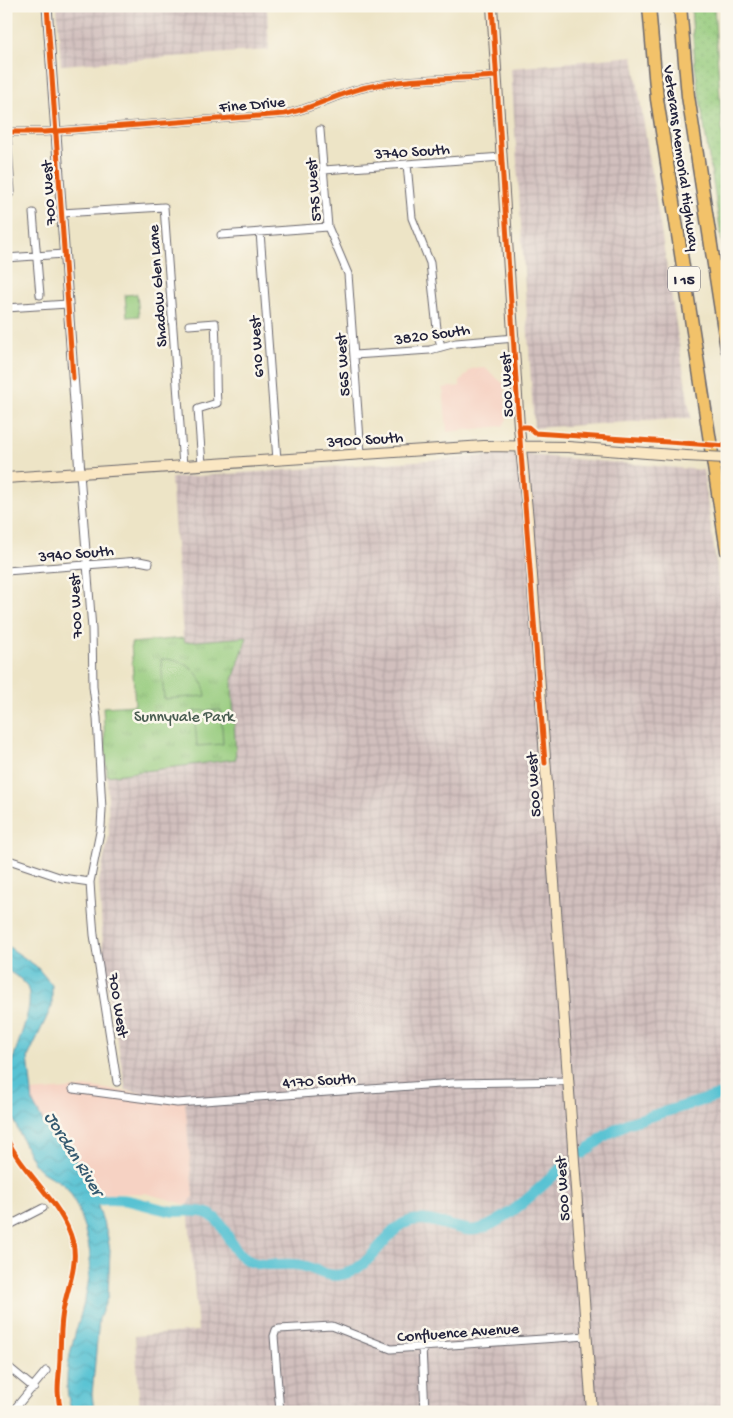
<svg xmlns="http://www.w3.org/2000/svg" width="733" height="1418" font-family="'Gochi Hand',sans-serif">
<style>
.built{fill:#f6d2c3}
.industrial{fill:url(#industrial-grid)}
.grass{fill:url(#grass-dots);stroke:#5b765c}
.park{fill:url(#park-tufts);stroke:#5b765c}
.pitch{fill:#94ca7c;stroke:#5b765c}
.water{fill:url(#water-waves);stroke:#3d7287}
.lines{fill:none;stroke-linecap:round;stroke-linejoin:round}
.river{stroke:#58c2d3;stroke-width:11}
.minor-casing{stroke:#69666c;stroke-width:9}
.tertiary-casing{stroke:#69666c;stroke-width:11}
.secondary-casing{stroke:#69666c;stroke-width:12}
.motorway-casing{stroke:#69666c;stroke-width:15}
.minor{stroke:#fff;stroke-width:7}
.tertiary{stroke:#fff;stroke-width:9}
.secondary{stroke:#fae7c3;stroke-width:10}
.motorway{stroke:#f2c26a;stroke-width:12}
.secondary-bridge-casing{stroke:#69666c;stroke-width:12;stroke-linecap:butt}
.secondary-bridge{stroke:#fae7c3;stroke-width:10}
.cycleway-casing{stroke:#fbf7ec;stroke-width:8}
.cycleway{stroke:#e8590c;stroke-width:5}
.labels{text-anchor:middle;stroke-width:5;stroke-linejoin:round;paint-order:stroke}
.shield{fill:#fbf7ec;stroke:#636270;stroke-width:1}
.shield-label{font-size:15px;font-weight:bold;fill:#22223b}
.street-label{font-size:16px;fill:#22223b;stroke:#fbf7ec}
.park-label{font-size:16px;fill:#4a5d52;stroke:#fbf7ec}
.water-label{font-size:18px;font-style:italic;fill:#355a70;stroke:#fbf7ec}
</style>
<defs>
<pattern id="industrial-grid" width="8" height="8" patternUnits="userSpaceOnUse" patternTransform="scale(1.25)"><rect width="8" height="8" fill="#d1bfbd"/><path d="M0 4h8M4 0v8" fill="none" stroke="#b3a4a3"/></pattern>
<pattern id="grass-dots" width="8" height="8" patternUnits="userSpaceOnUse" patternTransform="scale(1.25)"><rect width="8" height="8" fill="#94ca7c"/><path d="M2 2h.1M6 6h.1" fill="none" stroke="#7fad6c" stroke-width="1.8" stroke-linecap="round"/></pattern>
<pattern id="park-tufts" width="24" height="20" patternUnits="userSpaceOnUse" patternTransform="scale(1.25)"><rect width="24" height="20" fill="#94ca7c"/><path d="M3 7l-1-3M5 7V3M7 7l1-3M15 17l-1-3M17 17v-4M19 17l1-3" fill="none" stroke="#7fad6c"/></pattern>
<pattern id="water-waves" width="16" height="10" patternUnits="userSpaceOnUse" patternTransform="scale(1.25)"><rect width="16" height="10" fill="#58c2d3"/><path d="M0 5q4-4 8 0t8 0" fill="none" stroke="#4ca6b6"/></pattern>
</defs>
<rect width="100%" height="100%" fill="#fbf7ec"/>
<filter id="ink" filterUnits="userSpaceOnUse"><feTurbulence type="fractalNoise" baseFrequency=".02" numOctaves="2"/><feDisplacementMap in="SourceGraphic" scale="10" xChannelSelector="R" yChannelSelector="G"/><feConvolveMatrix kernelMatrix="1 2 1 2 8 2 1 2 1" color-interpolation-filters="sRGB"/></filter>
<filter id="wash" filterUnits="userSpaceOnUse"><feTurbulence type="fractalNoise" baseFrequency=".0096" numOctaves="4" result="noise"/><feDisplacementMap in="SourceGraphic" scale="20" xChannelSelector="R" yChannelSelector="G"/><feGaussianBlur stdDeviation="1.12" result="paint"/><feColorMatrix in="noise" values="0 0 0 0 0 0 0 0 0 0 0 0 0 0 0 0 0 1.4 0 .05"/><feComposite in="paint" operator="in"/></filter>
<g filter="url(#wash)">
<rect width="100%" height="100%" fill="#ede4c6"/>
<path class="built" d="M485,368l19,16 3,35 -4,7 -56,6 -4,-44 17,-2v-4l11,-13z
M90,1087l95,12 8,97 -5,9 -43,-12 -51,1 -24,-44 -26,-27 -11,-20 -2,-11z"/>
<path class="industrial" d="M57,6h210l2,44 -208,15z
M633,56l58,362 -157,10 -23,-360z
M515,454l188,16 24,172v770h-587l-5,-76 63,-5 -10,-126 5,-9 -8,-97 -23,-2 -36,-7 -22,-124 -5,-85 10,-45 -2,-60 129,-17 -4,-76 14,-46 -61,5 -2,-4 -12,-160z"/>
<path class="grass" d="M691,6h23l13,199v68l-32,-206z"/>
<path class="park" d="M247,637l-15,46 4,76 -129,17 -4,-69 32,-2 -4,-62 52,-5 2,4z"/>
<path class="pitch" d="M137,294l2,22 -12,1 -2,-22z
M161,659c24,0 41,12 45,37l-42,3z
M221,710l2,34 -26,2 -3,-35z"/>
<path class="water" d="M6,945l30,21 16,19v21l-24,51 5,46 11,20 26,27 20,33 17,50 3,17 -2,46 -9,23 -7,75 2,18h-22c-19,-51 21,-104 18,-156 -1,-16 -13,-56 -23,-68 -8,-9 -23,-12 -31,-22 -7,-9 -24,-49 -28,-62 -8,-37 31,-92 19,-117 -4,-8 -14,-13 -21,-17z"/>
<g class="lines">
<path class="river" d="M583,1153l23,-18 22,-12 99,-30
M86,1200c12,0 25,-1 38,0 16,2 31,9 48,11 11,1 27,-2 37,3 15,8 19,27 29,39 17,18 40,9 61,12 15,2 24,12 40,10 33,-4 46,-47 71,-54 21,-5 39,7 60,9 28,2 74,-47 95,-65"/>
</g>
</g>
<g filter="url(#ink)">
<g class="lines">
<defs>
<path id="minor" d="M320,130l8,97 20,47 13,180
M6,132h38l240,-18c29,-5 54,-21 83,-27 42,-9 87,-8 129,-11
M407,164l5,54 18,45 7,66 4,18
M324,170l178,-13
M6,198l5,-6 -4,-60
M33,213l7,82
M61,213l103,-6 19,259
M260,232l17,228
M221,235l107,-8
M6,258l58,-4
M6,308l62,-4
M189,325l26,-2c2,28 0,53 2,80l-19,6 4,56
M354,355l76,-5 26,-7 59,-5
M80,473l12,156 1,58 4,31 5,91 -1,18 -11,55 1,16 3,37 23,147
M6,571l133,-10 10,2
M6,859l56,19 28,4
M73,1089l104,14 276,-20 115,-2
M6,1227l37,-19
M422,1347l3,65
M6,1365l28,23
M12,1412l34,-41
M280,1412l-6,-76 2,-6 3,-1 53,-3 59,23 196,-13"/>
<path id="tertiary" d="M47,6l33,467"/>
<path id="secondary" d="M492,6l27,421 9,93 64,892
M6,478l478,-32 84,1 118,9"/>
<path id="motorway" d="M649,6l8,93 70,452
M680,6l8,90 39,253"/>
</defs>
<use href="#minor" class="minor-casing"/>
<use href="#tertiary" class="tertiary-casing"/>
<use href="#secondary" class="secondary-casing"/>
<use href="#motorway" class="motorway-casing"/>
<use href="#minor" class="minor"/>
<use href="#tertiary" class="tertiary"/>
<use href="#secondary" class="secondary"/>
<use href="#motorway" class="motorway"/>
<defs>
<path id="secondary-bridge" d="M686,456l41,2"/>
</defs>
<use href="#secondary-bridge" class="secondary-bridge-casing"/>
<use href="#secondary-bridge" class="secondary-bridge"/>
<defs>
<path id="cycleway" d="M47,6l26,372
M492,6l27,421 26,336
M6,132h38l240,-18c29,-5 54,-21 83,-27 42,-9 87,-8 129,-11
M519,427h9l7,6 192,13
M6,1137c17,38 57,65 67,106 5,20 -5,44 -9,63 -4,17 -3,32 -4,49 0,23 -5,33 1,57"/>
</defs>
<use href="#cycleway" class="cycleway-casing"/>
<use href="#cycleway" class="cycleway"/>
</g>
</g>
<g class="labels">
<rect class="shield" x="668" y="266.5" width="32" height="25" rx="4"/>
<g class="shield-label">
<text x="684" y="284">I 15</text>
</g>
<g class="street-label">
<text transform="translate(252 103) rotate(-5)" y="6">Fine Drive</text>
<text transform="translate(412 150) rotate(-4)" y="6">3740 South</text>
<text transform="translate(683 158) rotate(82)" y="6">Veterans Memorial Highway</text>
<text transform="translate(312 190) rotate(-95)" y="6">575 West</text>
<text transform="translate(47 193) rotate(-94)" y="6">700 West</text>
<text transform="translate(156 286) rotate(-94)" y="6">Shadow Glen Lane</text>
<text transform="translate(432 333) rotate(-8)" y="6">3820 South</text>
<text transform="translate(255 347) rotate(-94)" y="6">610 West</text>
<text transform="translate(341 365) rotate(-94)" y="6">565 West</text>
<text transform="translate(505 385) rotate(-93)" y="6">500 West</text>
<text transform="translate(365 438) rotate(-4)" y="6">3900 South</text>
<text transform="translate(76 552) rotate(-5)" y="6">3940 South</text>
<text transform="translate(74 606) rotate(-93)" y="6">700 West</text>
<text transform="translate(532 785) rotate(-94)" y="6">500 West</text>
<text transform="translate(120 1005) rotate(81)" y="6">700 West</text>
<text transform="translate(319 1079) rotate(-4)" y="6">4170 South</text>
<text transform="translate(561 1189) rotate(-94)" y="6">500 West</text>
<text transform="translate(458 1331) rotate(-4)" y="6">Confluence Avenue</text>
</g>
<g class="park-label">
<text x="184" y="721">Sunnyvale Park</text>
</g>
<g class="water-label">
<text transform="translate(75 1153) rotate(58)" y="6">Jordan River</text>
</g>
</g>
<rect width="733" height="1418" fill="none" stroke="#fbf7ec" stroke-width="25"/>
</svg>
